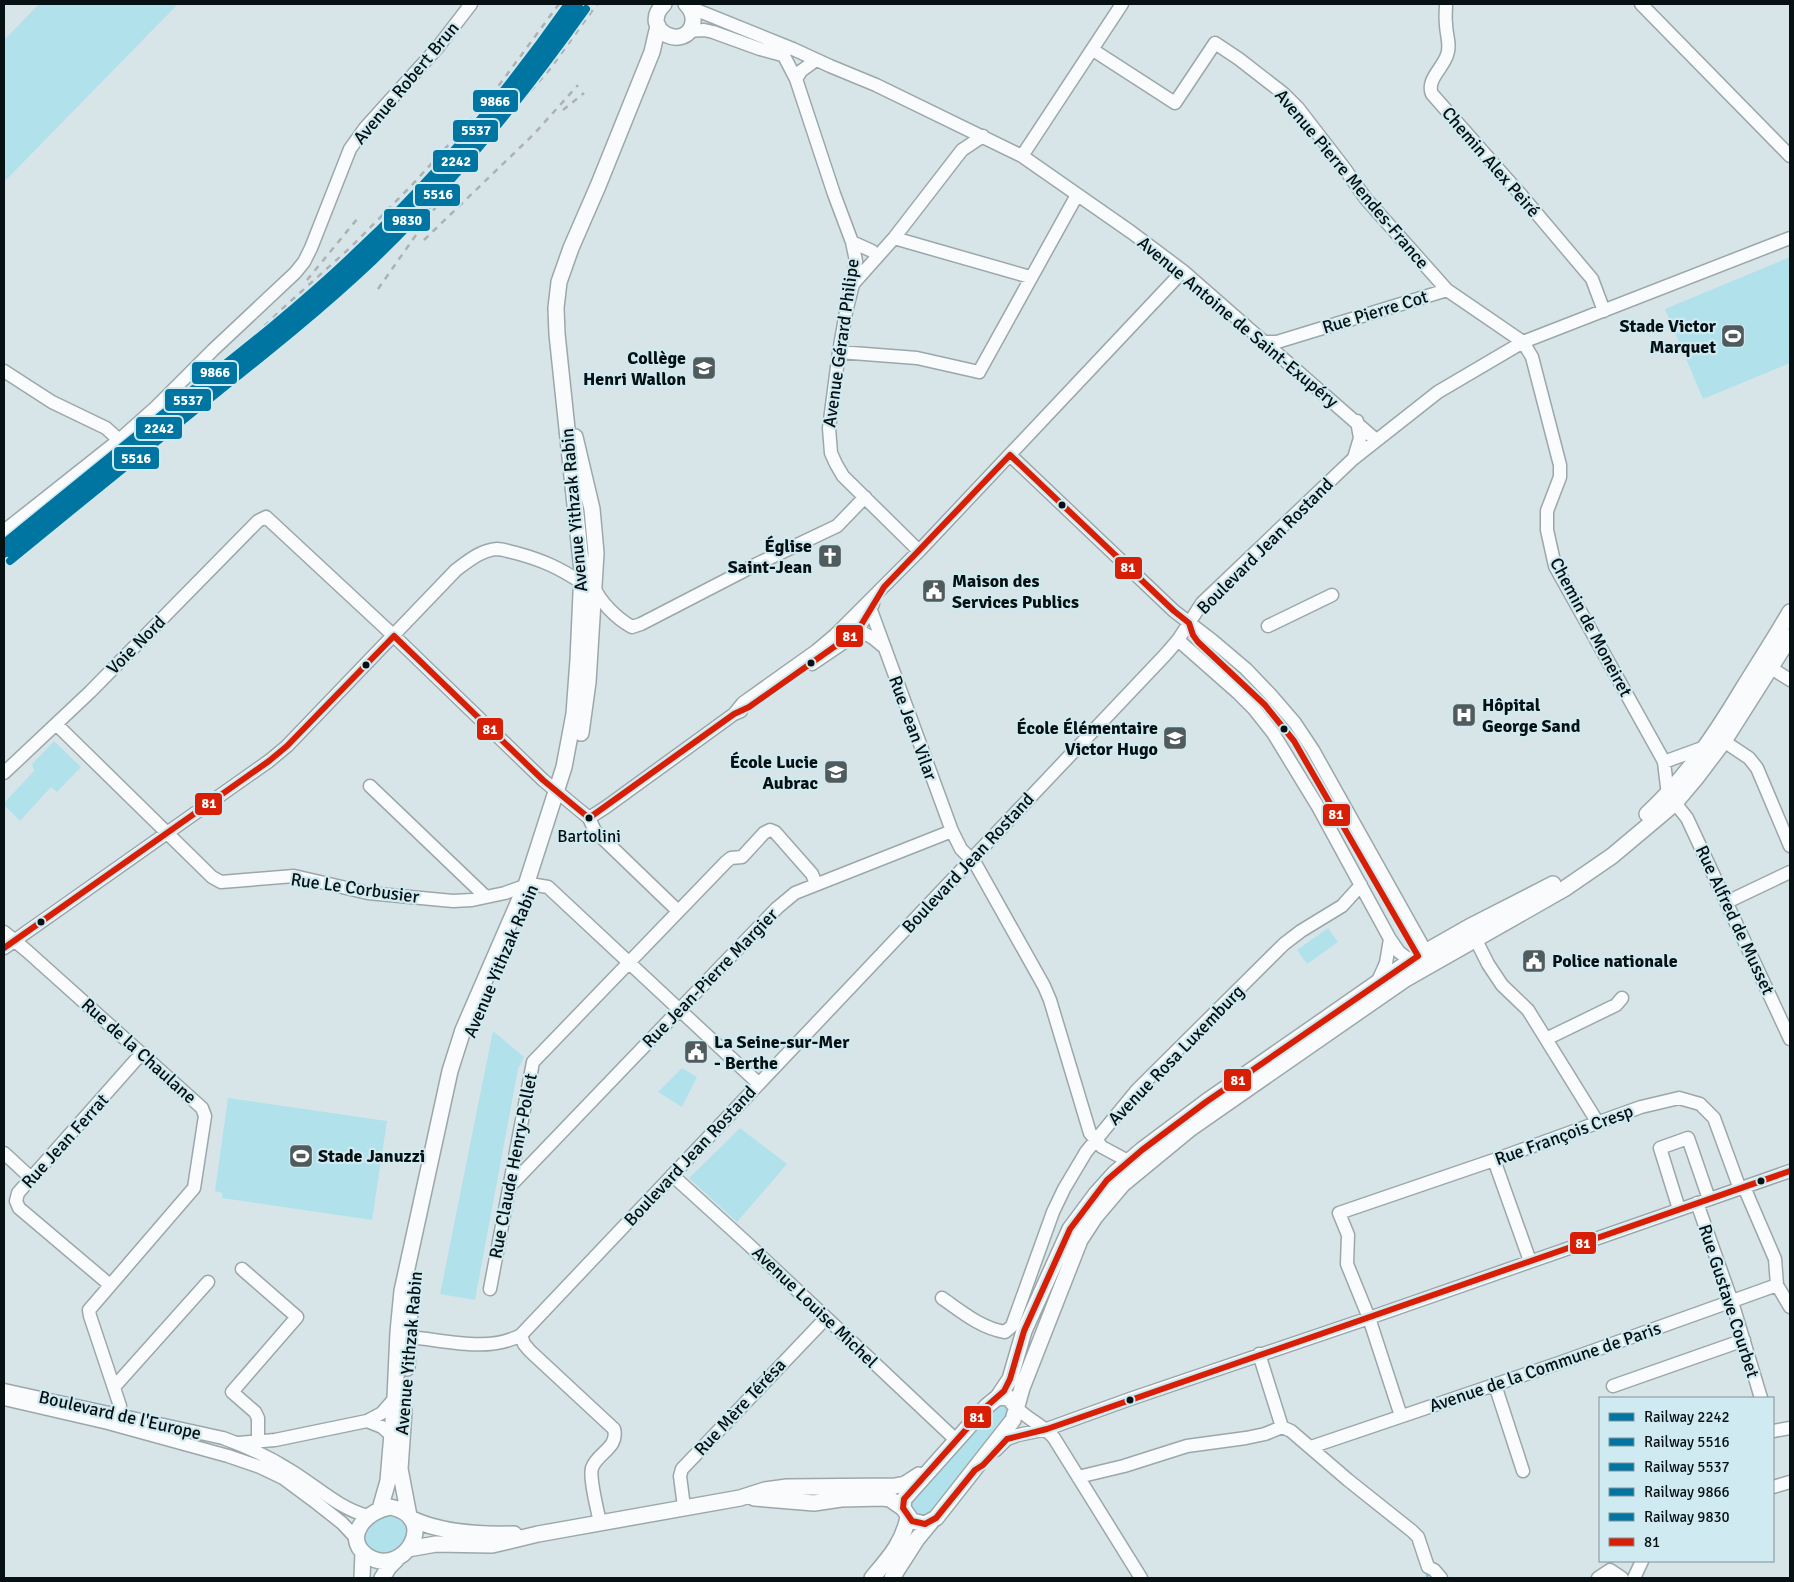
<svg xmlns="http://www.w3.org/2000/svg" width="1794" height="1582" font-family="Signika,sans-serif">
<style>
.green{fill:#b1e2ec}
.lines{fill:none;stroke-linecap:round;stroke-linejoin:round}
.stream{stroke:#6bccdb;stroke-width:2.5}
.minor-casing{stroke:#9ca7aa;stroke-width:15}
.major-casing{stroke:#9ca7aa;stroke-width:18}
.minor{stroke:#f9fbfc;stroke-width:12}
.major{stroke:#f9fbfc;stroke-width:15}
.rail{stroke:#aeb1b2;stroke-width:2.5;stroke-dasharray:6 6;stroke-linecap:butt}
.bus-1-casing{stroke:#cfeaf0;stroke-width:10}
.bus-1{stroke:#d81e05;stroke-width:6}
.rail-1-casing{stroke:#cfeaf0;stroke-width:11}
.rail-2-casing{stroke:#cfeaf0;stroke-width:11}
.rail-3-casing{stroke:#cfeaf0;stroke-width:11}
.rail-4-casing{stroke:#cfeaf0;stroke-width:11}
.rail-5-casing{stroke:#cfeaf0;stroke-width:11}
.rail-1{stroke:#0075a1;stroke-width:8}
.rail-2{stroke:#0075a1;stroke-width:8}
.rail-3{stroke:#0075a1;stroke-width:8}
.rail-4{stroke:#0075a1;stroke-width:8}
.rail-5{stroke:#0075a1;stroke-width:8}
.bus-dot{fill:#071012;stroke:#cfeaf0;stroke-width:2}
.labels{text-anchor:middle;stroke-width:4.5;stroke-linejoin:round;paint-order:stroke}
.bus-label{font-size:17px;fill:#071012;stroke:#cfeaf0}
.street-label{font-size:18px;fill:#071012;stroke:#cfeaf0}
.poi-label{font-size:18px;font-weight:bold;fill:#071012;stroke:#cfeaf0;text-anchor:end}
.line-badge{stroke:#cfeaf0;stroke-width:2}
.badge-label{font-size:14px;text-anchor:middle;font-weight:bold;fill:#fff}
</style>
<rect width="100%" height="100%" fill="#d7e5e8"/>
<path class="green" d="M39,4h139l-174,178v-142z
M1790,257v106l-87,36 -38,-90z
M54,741l27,26 -24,25 -6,-5 -31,34 -16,-16v-2l30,-32 -2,-7z
M1328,928l10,14 -31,22 -10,-14z
M493,1031l31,26 -6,12 -43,231 -35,-6z
M682,1068l15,9 -15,30 -24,-15z
M228,1098l159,23 -15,99 -150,-22v-5l-7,-2z
M740,1128l47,36 -50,58 -48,-44z
M992,1400l24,7 -80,111 -18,6 -14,-25z
M374,1512l35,4 -1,33 -33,10 -18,-27z"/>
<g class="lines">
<path class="stream" d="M1427,1578l1,-7"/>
<defs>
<path id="minor" d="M1446,4c0,6 -1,13 0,20 0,10 5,21 1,31 -4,13 -21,25 -15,39l90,102 70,83 12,32
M1641,4l149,152
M689,7l104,42 37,17 46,19 146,71 109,76 52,39 193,169
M688,31l16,-1 9,2 47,17 22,6
M770,42l14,14 12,23 38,115 18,48 4,19 -3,23 -7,28 -7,40 -10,76 2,25 5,11 7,12 76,75
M1093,50l82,53 40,-60 24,16 45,35 14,14 47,61 21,30 81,91 76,52 9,15 28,108v12l-13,34v19l8,36 106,190 3,6 4,33
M796,79l5,-8 11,-8
M1022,156l100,-152
M894,238l136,39
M852,242l20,9
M853,284l41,-46 68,-88 21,-14
M1266,342h11l170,-52
M839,352l78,6 62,14 98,-177
M4,371l48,31 54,26 13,12
M1010,455l164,156 39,30 33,28 24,25 25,29 18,27 113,202
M1354,458l6,-20 -3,-17
M4,531l115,-91 37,-33 57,-57 82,-77 9,-11 7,-14 39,-99 15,-21 73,-81 33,-43
M593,585c7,17 23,33 39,42l9,-3 116,-60 80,-38 28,-29
M858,612c6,-2 10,-4 14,1l80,218 9,18 14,14 69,123 6,14 40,133 12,14 26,14
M855,623l3,7 15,8 12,10
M1268,626l64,-31
M1178,640l59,52 17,17 19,24 44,72 73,134 -4,24 -9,20
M1763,663l27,17
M812,664l31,-21 15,-13 15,-26
M734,714l9,-11 73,-52 19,-16 84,-84 264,-280
M57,725l155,152 9,5 73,-6 74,17 85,8 19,-1 33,-7 25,-9 18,3 210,196
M1716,736l33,22 8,10 33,78
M1664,762l41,-15
M4,773l86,-81 168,-171 8,-4 128,119 149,144 46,38
M370,786l116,111
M1675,803l12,15 103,221
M589,818l17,-11 128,-93 7,-3
M589,818l6,13 83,80
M1727,902l63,-30
M4,932l23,19 175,157 3,8 -11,72 -105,122 1,6 30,90 -4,19
M1472,932l16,32 14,21 26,25 70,113
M1390,939l9,13 12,9
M4,948l265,-187 18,-15 169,-176c12,-9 25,-20 41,-21 6,0 13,3 19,4 26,7 44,15 66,30l6,-1
M1546,1039l70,-34 6,-7
M4,1153l27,25
M1494,1160l36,101
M672,1175l76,69 208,196
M510,1186l267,-278 18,-15 157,-62
M1744,1187l31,72 2,26 13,22
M1697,1203l35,99 29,96
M1679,1209l-19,-61 28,-10 21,61
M242,1269l55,48 -65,75 23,20 3,6v23
M110,1285l-91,-77 -3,-7 2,-8 123,-139
M490,1289l43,-227 193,-200 5,-4 11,-1 22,-24 6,-3 5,2 37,42 4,10
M942,1298c20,14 39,30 63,34l7,-6 41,-114 11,-23 22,-37 51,-62 147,-146 17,-13 41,-25 19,-21
M402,1331l3,5 4,1c36,3 79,16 112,-2l645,-681 12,-14 24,-37 151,-144 85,-67 85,-50 267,-104
M521,1335l3,9 6,7 84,78c5,19 -17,24 -22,39 -3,10 6,44 8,55
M1259,1354l23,73
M1495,1385l28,86
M115,1386l93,-104
M1613,1386l131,-46
M4,1390l219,48c25,9 48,20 70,34 24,15 47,37 75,44
M4,1399l104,24 120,33 32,11 23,11 35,26 24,19 15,16
M1016,1407c12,13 27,18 38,31l87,140
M1401,1416l-32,-98 -22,-54 1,-29 -9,-22 155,-53 147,-53 38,-9 21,6 14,14 26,71
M367,1421l15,6 9,8
M1773,1431l17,-3
M238,1443l37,-3 92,-19 15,-8 13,-15
M1311,1447l248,-84 218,-78
M996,1450l11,-11 11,-4 29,-6 83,-30 239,-81 421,-147
M1078,1477l46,-11 63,-20 59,-8 19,-4 17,-7 9,4 57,49 64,51 6,6 10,30 6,3 7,8
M1773,1487l17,-5
M684,1507l-4,-31 2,-7 144,-151
M1598,1578l12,-8 12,8
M1634,1578l8,-17"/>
<path id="major" d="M664,4c-27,27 24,49 29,18 1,-8 -2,-13 -7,-18
M575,437l17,72 4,44 -8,129 -7,51
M1647,814c39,-36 68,-79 95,-124 16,-26 33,-52 48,-78
M407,1368l2,-45 4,-39
M998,1397l12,-18 14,-48 46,-102 26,-35 19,-21 27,-23 64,-48 171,-119 41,-27 51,-29 84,-43
M1016,1407l-7,-9 -11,-1 -11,9 -83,93 -1,9 9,13 13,3 11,-6 77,-98 9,-32 58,-148 15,-23 28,-33 68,-56 213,-148 160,-91 48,-33 31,-26 32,-27 21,-25 28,-37 66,-104
M404,1411l-4,58 9,47
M754,1498l60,5 27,-4 42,-1 7,1 13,9
M390,1507c52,10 12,74 -24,48 -24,-19 2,-45 24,-48z
M380,1509l8,-28 7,-83 3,-66 4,-41 48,-220 13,-41 63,-145 38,-118 10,-53 4,-54 4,-89 -25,-237 -1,-26 3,-26 12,-34 27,-62 54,-134 6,-26
M412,1519c30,14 69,16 102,15
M408,1549l28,-5 56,1 46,-11 202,-36 25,-8 22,-3 108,-1 10,-2 14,-9
M362,1578l1,-26
M382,1578l7,-11 8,-8
M872,1578c16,-19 31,-35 36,-61
M892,1578l25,-39 14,-17"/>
</defs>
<use href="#minor" class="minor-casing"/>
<use href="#major" class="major-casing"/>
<use href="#minor" class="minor"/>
<use href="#major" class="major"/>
<path class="rail" d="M563,110l21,-17
M499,127l51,-58 47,-65
M424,240l110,-106 44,-49
M307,280l51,-62
M378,289l159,-226
M168,416l42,-37 72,-70 70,-63 59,-60 52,-57 31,-37 65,-88"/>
<defs>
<path id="bus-1" d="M1010,455l164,156 15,12 4,12 5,7 67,63 29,36 124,215
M394,636l149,144 46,38
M589,818l145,-104 15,-7 109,-77 26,-43 126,-132
M4,948l265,-187 18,-15 107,-110
M1418,956l-212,146 -64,48 -35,30 -37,49 -46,102 -14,48 -6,12 -17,15 -83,93 -1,9 9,13 13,3 11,-6 39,-48 8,-5 24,-26 40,-10 743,-258"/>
</defs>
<use href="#bus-1" class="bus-1-casing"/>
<use href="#bus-1" class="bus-1"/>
<defs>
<path id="rail-1" d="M4,554c62,-51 125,-101 187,-152 60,-47 120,-95 175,-147 80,-76 149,-161 213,-251"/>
<path id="rail-2" d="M10,561c62,-51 125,-102 187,-152 60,-48 120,-95 176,-148 80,-77 149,-162 213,-252"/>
<path id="rail-3" d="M4,546c73,-57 146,-114 217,-173 56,-45 111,-91 161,-141 71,-70 134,-147 191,-228"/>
<path id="rail-4" d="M4,543c59,-48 118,-96 177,-144 61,-48 122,-96 178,-150 79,-74 147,-157 209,-245"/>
<path id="rail-5" d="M9,553c73,-58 146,-115 218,-174 56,-45 111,-91 162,-141 71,-71 134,-147 191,-229"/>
</defs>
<use href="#rail-1" class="rail-1-casing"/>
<use href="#rail-2" class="rail-2-casing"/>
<use href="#rail-3" class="rail-3-casing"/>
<use href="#rail-4" class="rail-4-casing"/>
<use href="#rail-5" class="rail-5-casing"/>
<use href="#rail-1" class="rail-1"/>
<use href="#rail-2" class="rail-2"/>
<use href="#rail-3" class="rail-3"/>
<use href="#rail-4" class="rail-4"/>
<use href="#rail-5" class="rail-5"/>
</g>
<defs>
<symbol id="stadium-square" viewBox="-11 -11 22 22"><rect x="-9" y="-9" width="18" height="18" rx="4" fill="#505b5d" stroke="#cfeaf0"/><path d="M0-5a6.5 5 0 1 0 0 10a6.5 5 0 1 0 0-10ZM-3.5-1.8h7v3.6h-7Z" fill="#fff"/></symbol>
<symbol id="school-square" viewBox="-11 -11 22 22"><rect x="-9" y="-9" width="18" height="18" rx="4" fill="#505b5d" stroke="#cfeaf0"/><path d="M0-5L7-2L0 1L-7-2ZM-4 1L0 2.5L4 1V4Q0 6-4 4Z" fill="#fff"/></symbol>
<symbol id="church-square" viewBox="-11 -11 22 22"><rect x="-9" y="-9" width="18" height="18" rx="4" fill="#505b5d" stroke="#cfeaf0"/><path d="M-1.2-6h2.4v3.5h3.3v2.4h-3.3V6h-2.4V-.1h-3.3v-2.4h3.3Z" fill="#fff"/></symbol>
<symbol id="civic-square" viewBox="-11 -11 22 22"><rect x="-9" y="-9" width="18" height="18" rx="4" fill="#505b5d" stroke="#cfeaf0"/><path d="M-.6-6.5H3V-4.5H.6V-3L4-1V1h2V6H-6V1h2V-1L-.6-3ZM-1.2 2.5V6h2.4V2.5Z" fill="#fff"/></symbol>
<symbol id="hospital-square" viewBox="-11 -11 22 22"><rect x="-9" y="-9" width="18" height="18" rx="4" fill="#505b5d" stroke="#cfeaf0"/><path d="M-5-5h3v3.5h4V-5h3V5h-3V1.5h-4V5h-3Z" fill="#fff"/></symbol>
</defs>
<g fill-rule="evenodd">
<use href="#stadium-square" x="1719" y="322" width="28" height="28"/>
<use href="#school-square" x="690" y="354" width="28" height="28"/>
<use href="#church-square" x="816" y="542" width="28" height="28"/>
<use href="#civic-square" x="920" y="577" width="28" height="28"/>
<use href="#hospital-square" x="1450" y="701" width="28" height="28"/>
<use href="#school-square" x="1161" y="724" width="28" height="28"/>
<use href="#school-square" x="822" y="758" width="28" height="28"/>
<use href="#civic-square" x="1520" y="947" width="28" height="28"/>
<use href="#civic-square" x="682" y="1038" width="28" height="28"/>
<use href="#stadium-square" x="287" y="1142" width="28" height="28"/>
</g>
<g class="bus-dot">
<circle cx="1062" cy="505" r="4.5"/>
<circle cx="811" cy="663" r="4.5"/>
<circle cx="366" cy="665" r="4.5"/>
<circle cx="1284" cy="729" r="4.5"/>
<circle cx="589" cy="818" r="4.5"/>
<circle cx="41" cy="922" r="4.5"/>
<circle cx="1761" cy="1181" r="4.5"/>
<circle cx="1130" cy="1400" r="4.5"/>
</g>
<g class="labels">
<g class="bus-label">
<text x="589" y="842">Bartolini</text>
</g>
<g class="street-label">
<text transform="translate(406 83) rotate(-50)" y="6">Avenue Robert Brun</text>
<text transform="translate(1491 162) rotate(49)" y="6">Chemin Alex Peiré</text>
<text transform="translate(1352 179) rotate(50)" y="6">Avenue Pierre Mendes-France</text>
<text transform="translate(1375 312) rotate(-17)" y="6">Rue Pierre Cot</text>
<text transform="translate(1238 322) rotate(40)" y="6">Avenue Antoine de Saint-Exupéry</text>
<text transform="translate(841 343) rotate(-82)" y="6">Avenue Gérard Philipe</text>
<text transform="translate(574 510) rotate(-95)" y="6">Avenue Yithzak Rabin</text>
<text transform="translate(1265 546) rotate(-45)" y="6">Boulevard Jean Rostand</text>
<text transform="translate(1591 627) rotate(62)" y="6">Chemin de Moneiret</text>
<text transform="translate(136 645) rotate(-45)" y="6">Voie Nord</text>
<text transform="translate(913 728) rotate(70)" y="6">Rue Jean Vilar</text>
<text transform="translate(968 863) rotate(-47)" y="6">Boulevard Jean Rostand</text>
<text transform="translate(355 888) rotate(8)" y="6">Rue Le Corbusier</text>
<text transform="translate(1735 920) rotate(65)" y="6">Rue Alfred de Musset</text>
<text transform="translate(501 961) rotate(-67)" y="6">Avenue Yithzak Rabin</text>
<text transform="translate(710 978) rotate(-46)" y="6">Rue Jean-Pierre Margier</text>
<text transform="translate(139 1051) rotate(42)" y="6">Rue de la Chaulane</text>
<text transform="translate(1176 1055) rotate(-46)" y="6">Avenue Rosa Luxemburg</text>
<text transform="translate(1564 1135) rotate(-20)" y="6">Rue François Cresp</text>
<text transform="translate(65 1141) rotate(-48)" y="6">Rue Jean Ferrat</text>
<text transform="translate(690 1156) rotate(-47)" y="6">Boulevard Jean Rostand</text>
<text transform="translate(513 1166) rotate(-79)" y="6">Rue Claude Henry-Pollet</text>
<text transform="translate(1729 1301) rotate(72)" y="6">Rue Gustave Courbet</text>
<text transform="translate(815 1307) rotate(44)" y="6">Avenue Louise Michel</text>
<text transform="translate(409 1353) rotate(-85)" y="6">Avenue Yithzak Rabin</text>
<text transform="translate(1545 1367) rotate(-19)" y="6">Avenue de la Commune de Paris</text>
<text transform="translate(740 1407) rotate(-47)" y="6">Rue Mère Térésa</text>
<text transform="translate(120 1415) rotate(13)" y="6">Boulevard de l'Europe</text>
</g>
<g class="poi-label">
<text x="1716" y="332">Stade Victor<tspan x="1716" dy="21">Marquet</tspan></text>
<text x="686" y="364">Collège<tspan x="686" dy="21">Henri Wallon</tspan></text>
<text x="812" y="552">Église<tspan x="812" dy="21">Saint-Jean</tspan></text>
<text x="952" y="587" text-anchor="start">Maison des<tspan x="952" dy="21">Services Publics</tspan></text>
<text x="1482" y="711" text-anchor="start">Hôpital<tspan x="1482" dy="21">George Sand</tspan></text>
<text x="1158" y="734">École Élémentaire<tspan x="1158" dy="21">Victor Hugo</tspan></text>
<text x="818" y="768">École Lucie<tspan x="818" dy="21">Aubrac</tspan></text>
<text x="1552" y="967" text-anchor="start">Police nationale</text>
<text x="714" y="1048" text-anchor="start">La Seine-sur-Mer<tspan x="714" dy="21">- Berthe</tspan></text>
<text x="318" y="1162" text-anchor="start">Stade Januzzi</text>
</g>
</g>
<g class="line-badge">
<rect x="472" y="89" width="47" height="24" rx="5" fill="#0075a1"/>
<rect x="452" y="119" width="47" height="24" rx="5" fill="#0075a1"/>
<rect x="432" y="149" width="47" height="24" rx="5" fill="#0075a1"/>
<rect x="414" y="183" width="47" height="24" rx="5" fill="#0075a1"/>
<rect x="383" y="208" width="48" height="24" rx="5" fill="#0075a1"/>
<rect x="191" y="361" width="47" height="24" rx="5" fill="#0075a1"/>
<rect x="164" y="388" width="48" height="24" rx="5" fill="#0075a1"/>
<rect x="135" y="416" width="48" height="24" rx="5" fill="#0075a1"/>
<rect x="113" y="446" width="47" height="24" rx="5" fill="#0075a1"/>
<rect x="1114" y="556" width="29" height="24" rx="5" fill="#d81e05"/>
<rect x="835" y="624" width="29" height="24" rx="5" fill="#d81e05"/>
<rect x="476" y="717" width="28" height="24" rx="5" fill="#d81e05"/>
<rect x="194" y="792" width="29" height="24" rx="5" fill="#d81e05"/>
<rect x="1322" y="803" width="29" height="24" rx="5" fill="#d81e05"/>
<rect x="1223" y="1068" width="29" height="24" rx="5" fill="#d81e05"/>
<rect x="1569" y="1231" width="28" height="24" rx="5" fill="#d81e05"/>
<rect x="963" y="1405" width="29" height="24" rx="5" fill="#d81e05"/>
</g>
<g class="badge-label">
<text x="495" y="106">9866</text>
<text x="476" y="135">5537</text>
<text x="456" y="166">2242</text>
<text x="438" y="199">5516</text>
<text x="407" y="225">9830</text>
<text x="215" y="377">9866</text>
<text x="188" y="405">5537</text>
<text x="159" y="433">2242</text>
<text x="136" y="463">5516</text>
<text x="1128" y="572">81</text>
<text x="850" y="641">81</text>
<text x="490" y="734">81</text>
<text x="209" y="808">81</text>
<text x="1336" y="819">81</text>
<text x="1238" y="1085">81</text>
<text x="1583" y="1248">81</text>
<text x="977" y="1422">81</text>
</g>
<rect width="1794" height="1582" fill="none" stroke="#071012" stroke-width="10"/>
<rect x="1599" y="1397" width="175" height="165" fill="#cfeaf0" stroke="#7f9397"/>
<rect x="1609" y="1413" width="25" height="8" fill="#0075a1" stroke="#7f9397"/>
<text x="1644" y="1422" font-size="15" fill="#071012">Railway 2242</text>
<rect x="1609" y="1438" width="25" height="8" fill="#0075a1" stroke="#7f9397"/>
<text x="1644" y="1447" font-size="15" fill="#071012">Railway 5516</text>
<rect x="1609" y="1463" width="25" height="8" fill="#0075a1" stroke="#7f9397"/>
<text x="1644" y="1472" font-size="15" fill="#071012">Railway 5537</text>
<rect x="1609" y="1488" width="25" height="8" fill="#0075a1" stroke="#7f9397"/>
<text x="1644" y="1497" font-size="15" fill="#071012">Railway 9866</text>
<rect x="1609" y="1513" width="25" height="8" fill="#0075a1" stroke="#7f9397"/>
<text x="1644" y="1522" font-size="15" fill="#071012">Railway 9830</text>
<rect x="1609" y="1538" width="25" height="8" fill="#d81e05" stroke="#7f9397"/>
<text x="1644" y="1547" font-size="15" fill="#071012">81</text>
</svg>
